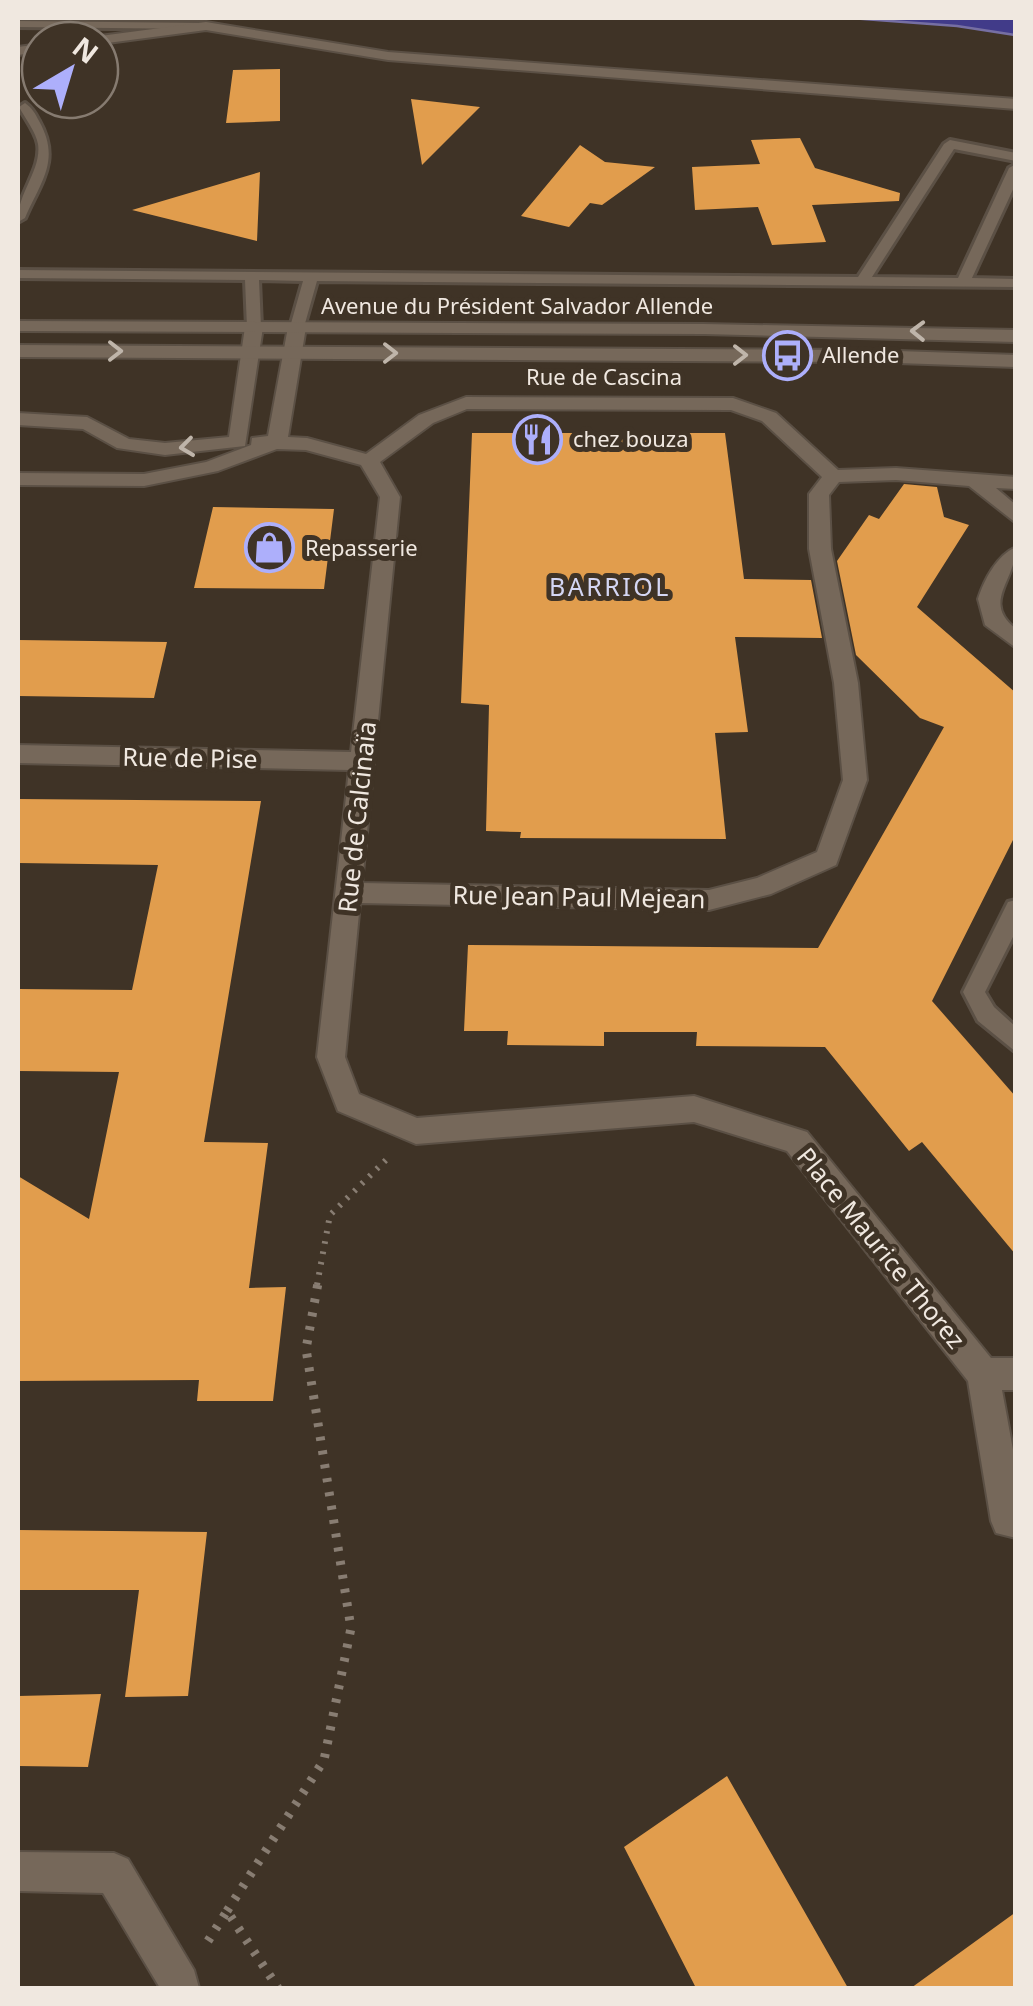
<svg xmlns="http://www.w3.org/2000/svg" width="1033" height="2006" font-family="'Noto Sans',sans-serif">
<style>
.water{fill:#413b89;stroke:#766fa3;stroke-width:2.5}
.building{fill:#e19d4d}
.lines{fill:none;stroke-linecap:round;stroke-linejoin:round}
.service-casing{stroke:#5b5045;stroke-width:6}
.minor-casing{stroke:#5b5045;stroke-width:4}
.tertiary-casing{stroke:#5b5045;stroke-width:4}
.path-far1{stroke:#887d72;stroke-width:6;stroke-dasharray:2.5 8;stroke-linecap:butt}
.path{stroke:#887d72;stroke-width:9;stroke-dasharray:4 10;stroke-linecap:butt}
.service{fill:#76685a;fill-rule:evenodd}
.minor{fill:#76685a;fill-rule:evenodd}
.tertiary{fill:#76685a;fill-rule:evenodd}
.oneway{stroke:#bfb5aa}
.labels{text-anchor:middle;stroke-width:10;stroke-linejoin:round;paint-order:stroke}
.far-street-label{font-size:22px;fill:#f0e8e0;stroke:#3f3326}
.far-poi-label{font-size:22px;fill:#f0e8e0;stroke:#3f3326;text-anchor:start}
.far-quarter-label{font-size:25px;letter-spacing:2.5px;fill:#d4d6f3;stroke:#3f3326}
.street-label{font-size:25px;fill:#f0e8e0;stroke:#3f3326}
</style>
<rect width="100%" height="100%" fill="#3f3326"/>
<path class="water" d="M850,18h165v17l-58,-9z"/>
<path class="building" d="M280,69v52l-54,2 7,-53z
M411,99l69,8 -58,58z
M800,138l15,30 85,25 -1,8 -87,4 14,37 -54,3 -14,-38 -63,3 -3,-43 68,-3 -9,-24z
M580,145l25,17 50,5 -53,38 -12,-2 -21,24 -48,-11z
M260,172l-3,69 -125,-31z
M472,433h253l19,146 67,1 11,58 -87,-1 13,95 -33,1 11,106 -206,-1 1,-6 -35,-1 3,-126 -28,-2z
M904,484l33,3 7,30 25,8 -52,82 99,86v141l-84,167 84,96v158l-94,-113 -13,9 -84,-104 -129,-1 1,-14h-93v14l-97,-1 1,-14h-44l4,-86 350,3 126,-221 -24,-9 -64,-63 -19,-94 32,-46 10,4z
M213,507l121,2 -10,80 -130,-1z
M18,640l149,2 -13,56 -136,-2z
M18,799l243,2 -57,341 64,1 -19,145 37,-1 -13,114h-76l2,-21 -181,1v-205l71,43 30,-147 -101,-1v-82l114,1 26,-125 -140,-2z
M18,1530l189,2 -19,164 -63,1 14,-107h-121z
M101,1694l-13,73 -70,-1v-70z
M727,1776l121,212h-152l-72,-141z
M1016,1912v76h-105z"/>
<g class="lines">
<defs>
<path id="service" d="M18,21l185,2 6,3 -6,3 -185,-2z
M25,103c7,5 10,10 14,18 22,39 2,60 -14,97l-7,4c-2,-27 24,-52 20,-78 -2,-12 -13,-26 -19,-37z
M950,140l66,13v8l-62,-12 -82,128 86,1 51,-110 7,-4v19l-44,95 44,1v8l-699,-6 -13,46 -7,4 -7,-4 13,-46 -44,-1 2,47 -7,4 -7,-4 -2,-47 -227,-2v-8l840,7 86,-133z
M1016,900v31l-31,61 9,15 22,20v25l-38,-31 -15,-29 45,-90z"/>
<path id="minor" d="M206,22l182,30 628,47v10l-628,-49 -182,-30 -106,14v-4h-7l7,-4z
M40,44v8l-22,3v-8z
M254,322l9,5 -18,119 -80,9 -48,-7 -34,-19 -65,-4v-12l69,4 42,22 36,4 64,-6 16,-110z
M297,322l9,5 -18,110 19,1 59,16 53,-39 47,-18 267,1 43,15 62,57 58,-2 120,9v12l-20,-1 20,17v18l-47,-37 -73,-6 -57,2 -10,13 2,54 27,134 9,97 -31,85 -65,29 -62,16 -349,-7 -15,154 14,37 58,24 277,-22 113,36 184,226h25v32h-14l14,76v72l-20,-5 -5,-12 -23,-140 -181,-230 -93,-29 -278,22 -78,-33 -21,-54 32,-287 -331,-7v-18l333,7 29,-255 -19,-32 -55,-15 -29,-1 -59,22 -74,15 -126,-1v-12l126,1 62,-12 45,-17 1,-7 16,-2 20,-109zM467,409l264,1 31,11 60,56 -13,17v55l25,134 9,97 -26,72 -60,26 -48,12 -347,-7 38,-386 -20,-35 53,-39z
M1016,547c0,34 -35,55 0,82v19l-31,-23 -7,-26c6,-19 19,-44 38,-52z
M18,1852l96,1 14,6 66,111 5,18h-39l-57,-95 -85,-2z"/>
<path id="tertiary" d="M18,321l686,3 312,6v12l-312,-8 -686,-3z
M18,345l850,5 148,5v12l-148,-5 -850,-5z"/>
</defs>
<use href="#service" class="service-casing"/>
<use href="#minor" class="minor-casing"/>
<use href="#tertiary" class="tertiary-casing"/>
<path class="path-far1" d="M317,1285l13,-70 58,-57"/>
<path class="path" d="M227,1911l97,-151 27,-132 -45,-279 12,-66
M208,1941l19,-30 51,77"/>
<use href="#service" class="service"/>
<use href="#minor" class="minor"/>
<use href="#tertiary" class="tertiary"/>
</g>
<defs><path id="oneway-chevron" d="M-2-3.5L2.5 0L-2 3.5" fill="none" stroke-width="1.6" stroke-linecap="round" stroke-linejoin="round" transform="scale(2.5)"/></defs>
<g class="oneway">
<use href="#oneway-chevron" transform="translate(918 331) rotate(-179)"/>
<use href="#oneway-chevron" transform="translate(115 351)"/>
<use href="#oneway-chevron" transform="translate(390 353)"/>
<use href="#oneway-chevron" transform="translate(740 355)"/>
<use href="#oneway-chevron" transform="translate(187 447) rotate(173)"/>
</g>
<defs>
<symbol id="bus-ring" viewBox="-11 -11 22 22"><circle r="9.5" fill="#3f3326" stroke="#adaffb" stroke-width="1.5"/><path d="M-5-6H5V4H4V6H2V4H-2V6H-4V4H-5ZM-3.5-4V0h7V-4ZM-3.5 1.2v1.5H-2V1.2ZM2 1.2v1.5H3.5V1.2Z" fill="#adaffb"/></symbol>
<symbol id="restaurant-ring" viewBox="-11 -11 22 22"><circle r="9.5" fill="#3f3326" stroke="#adaffb" stroke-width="1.5"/><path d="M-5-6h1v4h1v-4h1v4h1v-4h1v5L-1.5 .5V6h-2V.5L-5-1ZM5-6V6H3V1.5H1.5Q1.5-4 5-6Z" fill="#adaffb"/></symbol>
<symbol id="shop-ring" viewBox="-11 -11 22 22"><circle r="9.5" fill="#3f3326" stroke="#adaffb" stroke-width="1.5"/><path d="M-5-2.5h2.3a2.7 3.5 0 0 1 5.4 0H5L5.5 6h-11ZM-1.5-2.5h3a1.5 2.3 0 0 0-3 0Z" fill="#adaffb"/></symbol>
</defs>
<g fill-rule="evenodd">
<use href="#bus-ring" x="760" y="328" width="55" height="55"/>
<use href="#restaurant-ring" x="510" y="412" width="55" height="55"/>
<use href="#shop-ring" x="242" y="520" width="55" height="55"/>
</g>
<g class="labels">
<g class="far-street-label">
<text x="517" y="314">Avenue du Président Salvador Allende</text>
<text x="604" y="385">Rue de Cascina</text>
</g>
<g class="far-poi-label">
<text x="822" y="363">Allende</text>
<text x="573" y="447">chez bouza</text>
<text x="305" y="556">Repasserie</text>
</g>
<g class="far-quarter-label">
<text x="610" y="596">BARRIOL</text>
</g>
<g class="street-label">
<text transform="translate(190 758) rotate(1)" y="9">Rue de Pise</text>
<text transform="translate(357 817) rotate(-84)" y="9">Rue de Calcinaïa</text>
<text transform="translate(579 897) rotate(1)" y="9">Rue Jean Paul Mejean</text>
<text transform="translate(881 1248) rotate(51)" y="9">Place Maurice Thorez</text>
</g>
</g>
<rect width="1033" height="2006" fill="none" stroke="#f0e8e0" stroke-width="40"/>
<g transform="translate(70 70) rotate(38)"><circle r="48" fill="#3f3326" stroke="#867b70" stroke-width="2.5"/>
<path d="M0-8L18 38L0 25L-18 38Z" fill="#adaffb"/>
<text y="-15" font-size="28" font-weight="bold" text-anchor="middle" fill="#f0e8e0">N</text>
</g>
</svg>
